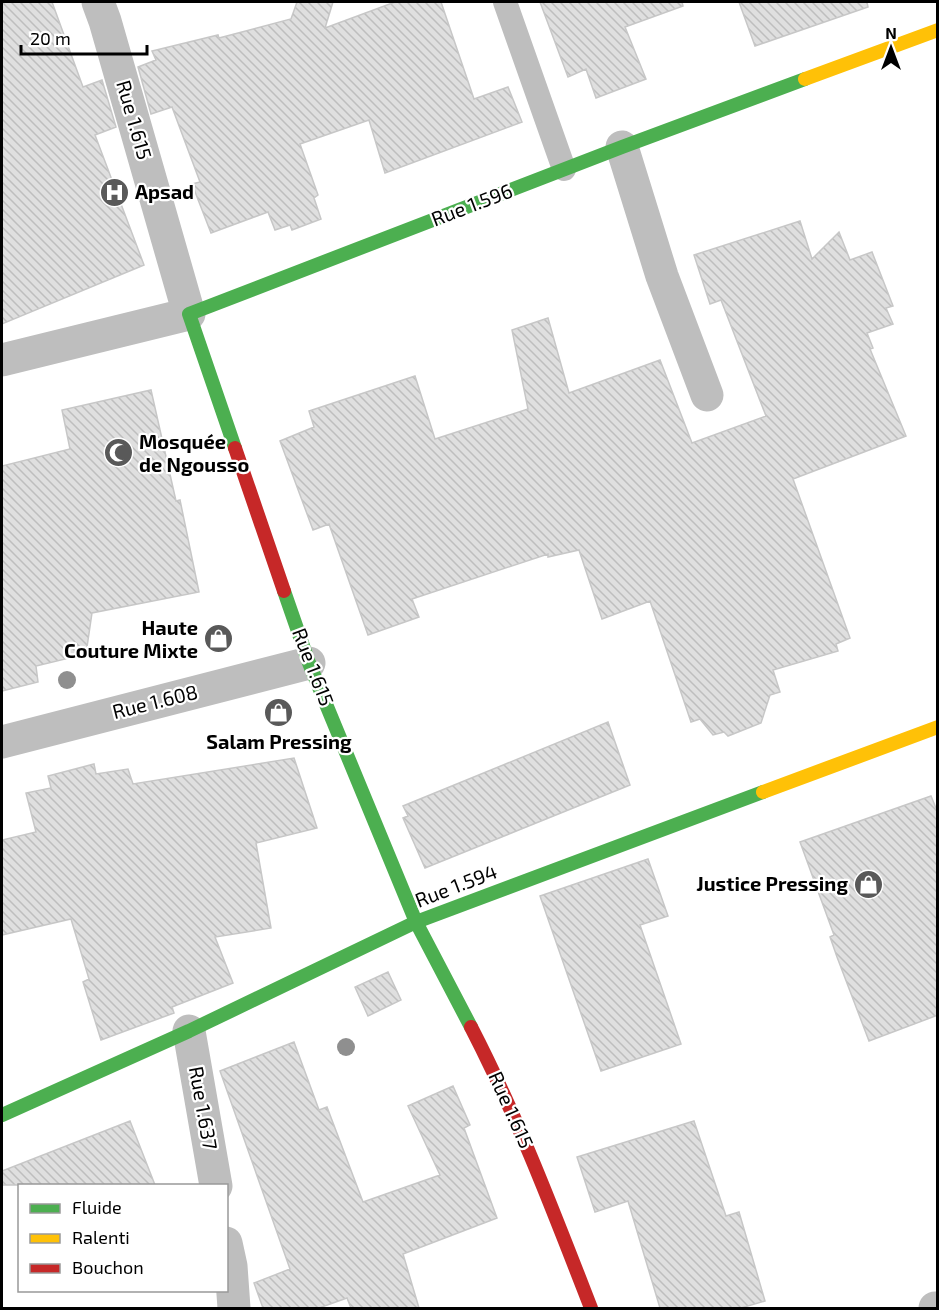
<svg xmlns="http://www.w3.org/2000/svg" width="939" height="1310" font-family="'Exo 2',sans-serif">
<style>
.building{fill:url(#building-back-hatch);stroke:#c7c7c7;stroke-width:1.5}
.lines{fill:none;stroke-linecap:round;stroke-linejoin:round}
.lane{stroke:#bebebe;stroke-width:24}
.street{stroke:#bebebe;stroke-width:33}
.fast{stroke:#4caf50;stroke-width:14}
.slow{stroke:#ffc107;stroke-width:14}
.jam{stroke:#c62828;stroke-width:14}
.tree{fill:#8f8f8f}
.labels{text-anchor:middle;stroke-width:4.5;stroke-linejoin:round;paint-order:stroke}
.street-label{font-size:20px;fill:#000;stroke:#fff}
.poi-label{font-size:20px;font-weight:bold;fill:#000;stroke:#fff;text-anchor:start}
</style>
<defs>
<pattern id="building-back-hatch" width="6" height="6" patternUnits="userSpaceOnUse" patternTransform="scale(1.5)"><rect width="6" height="6" fill="#dfdfdf"/><path d="M-1 5l2 2M0 0l6 6M5-1l2 2" fill="none" stroke="#bebebe"/></pattern>
</defs>
<rect width="100%" height="100%" fill="#fff"/>
<path class="building" d="M2,2h50l31,85 19,-7 14,47 -21,8 49,130 -142,59z
M297,2h36l-8,26 70,-26h46l33,97 34,-12 14,35 -137,51 -16,-53 -69,24 18,51 -4,3 7,21 -29,11 -2,-5 -15,5 -7,-18 -57,21 -19,-49 8,-2 -28,-75 -21,7 -13,-47 18,-7 -4,-9 66,-16 1,3 72,-19z
M540,2h142l1,4 -58,21 21,52 -50,19 -10,-29 -18,8z
M739,2h128l1,5 -113,39z
M800,221l12,38 27,-27 11,28 22,-8 21,54 -7,2 7,16 -26,9 6,15 -3,1 36,87 -113,43 57,159 -14,6 2,7 -65,19 7,22 -10,3 -9,28 -33,13 -4,-4 -11,3 -13,-16 -9,3 -41,-121 -48,18 -23,-69 -31,7v-3l-136,45 7,18 -51,18 -39,-111 -16,6 -33,-89 34,-14 -5,-16 106,-35 20,63 93,-30 -16,-79 36,-12 21,75 91,-33 32,83 74,-27 -45,-116 -11,4 -16,-49z
M151,390l25,111 4,-1 19,92 -107,21 -6,41 -50,12 2,16 -36,9v-225l68,-17 -8,-39z
M608,722l22,63 -205,83 -22,-50 5,-2 -5,-10z
M294,758l23,70 -61,15 15,85 -56,9 18,46 -61,24 2,6 -73,27 -18,-58 6,-3 -18,-60 -69,16v-95l34,-8 -10,-39 25,-5 -3,-12 46,-12 2,10 32,-5 5,15z
M931,796l7,17v202l-69,26 -32,-84 -7,-20 4,-2 -34,-93z
M648,859l20,57 -28,9 41,119 -80,27 -61,-175z
M388,972l13,28 -33,16 -13,-29z
M294,1042l25,68 8,-3 36,95 77,-27 -32,-69 45,-20 17,39 -6,3 33,90 -94,36 16,54h-68l-4,-10 -28,10h-56l-9,-25 36,-14 -70,-198z
M130,1121l25,64h-153v-14z
M694,1121l32,95 13,-4 26,89 -24,7h-81l-32,-107 -33,11 -18,-55z"/>
<g class="lines">
<path class="lane" d="M505,2l59,167"/>
<path class="street" d="M622,147l40,129 45,119
M2,360l187,-46 -84,-293 -7,-19
M2,742l307,-79
M189,1031l27,155
M226,1243l5,23 3,42
M935,1308h3"/>
<path class="fast" d="M235,448l-46,-134 433,-167 183,-68
M284,591l25,72 107,259 55,105
M2,1115l187,-84 227,-109 347,-130"/>
<path class="slow" d="M805,79l133,-49
M763,792l175,-65"/>
<path class="jam" d="M235,448l49,143
M471,1027c47,91 83,186 120,281"/>
</g>
<g class="tree">
<circle cx="67" cy="680" r="9"/>
<circle cx="346" cy="1047" r="9"/>
</g>
<defs>
<symbol id="hospital-disc" viewBox="-11 -11 22 22"><circle r="9.5" fill="#595959" stroke="#fff"/><path d="M-5-5h3v3.5h4V-5h3V5h-3V1.5h-4V5h-3Z" fill="#fff"/></symbol>
<symbol id="mosque-disc" viewBox="-11 -11 22 22"><circle r="9.5" fill="#595959" stroke="#fff"/><path d="M3.5-4.9A6 6 0 1 0 3.5 4.9A5 5 0 1 1 3.5-4.9Z" fill="#fff"/></symbol>
<symbol id="shop-disc" viewBox="-11 -11 22 22"><circle r="9.5" fill="#595959" stroke="#fff"/><path d="M-5-2.5h2.3a2.7 3.5 0 0 1 5.4 0H5L5.5 6h-11ZM-1.5-2.5h3a1.5 2.3 0 0 0-3 0Z" fill="#fff"/></symbol>
</defs>
<g fill-rule="evenodd">
<use href="#hospital-disc" x="98" y="176" width="33" height="33"/>
<use href="#mosque-disc" x="102" y="436" width="33" height="33"/>
<use href="#shop-disc" x="202" y="622" width="33" height="33"/>
<use href="#shop-disc" x="262" y="696" width="33" height="33"/>
<use href="#shop-disc" x="852" y="868" width="33" height="33"/>
</g>
<g class="labels">
<g class="street-label">
<text transform="translate(134 120) rotate(74)" y="7">Rue 1.615</text>
<text transform="translate(472 205) rotate(-21)" y="7">Rue 1.596</text>
<text transform="translate(313 667) rotate(69)" y="7">Rue 1.615</text>
<text transform="translate(155 702) rotate(-14)" y="7">Rue 1.608</text>
<text transform="translate(456 886) rotate(-21)" y="7">Rue 1.594</text>
<text transform="translate(203 1108) rotate(80)" y="7">Rue 1.637</text>
<text transform="translate(511 1110) rotate(66)" y="7">Rue 1.615</text>
</g>
<g class="poi-label">
<text x="135" y="199">Apsad</text>
<text x="139" y="449">Mosquée<tspan x="139" dy="23">de Ngousso</tspan></text>
<text x="198" y="635" text-anchor="end">Haute<tspan x="198" dy="23">Couture Mixte</tspan></text>
<text x="279" y="749" text-anchor="middle">Salam Pressing</text>
<text x="848" y="891" text-anchor="end">Justice Pressing</text>
</g>
</g>
<rect width="939" height="1310" fill="none" stroke="#000000" stroke-width="6"/>
<rect x="18" y="1184" width="210" height="108" fill="#ffffff" stroke="#999999" stroke-width="1.5"/>
<rect x="30" y="1204" width="30" height="9" fill="#4caf50" stroke="#999999" stroke-width="1.5"/>
<text x="72" y="1214" font-size="18" fill="#000000">Fluide</text>
<rect x="30" y="1234" width="30" height="9" fill="#ffc107" stroke="#999999" stroke-width="1.5"/>
<text x="72" y="1244" font-size="18" fill="#000000">Ralenti</text>
<rect x="30" y="1264" width="30" height="9" fill="#c62828" stroke="#999999" stroke-width="1.5"/>
<text x="72" y="1274" font-size="18" fill="#000000">Bouchon</text>
<g transform="translate(891 48)" stroke="#ffffff" stroke-width="4.5" paint-order="stroke">
<path d="M0-4.5L10 22L0 15L-10 22Z" fill="#000000"/>
<text y="-9" font-size="16" font-weight="bold" text-anchor="middle" fill="#000000">N</text>
</g>
<path d="M21 45v9h126v-9" fill="none" stroke="#000000" stroke-width="3"/>
<text x="30" y="45" font-size="18" fill="#000000" stroke="#ffffff" stroke-width="4.5" paint-order="stroke">20 m</text>
</svg>
